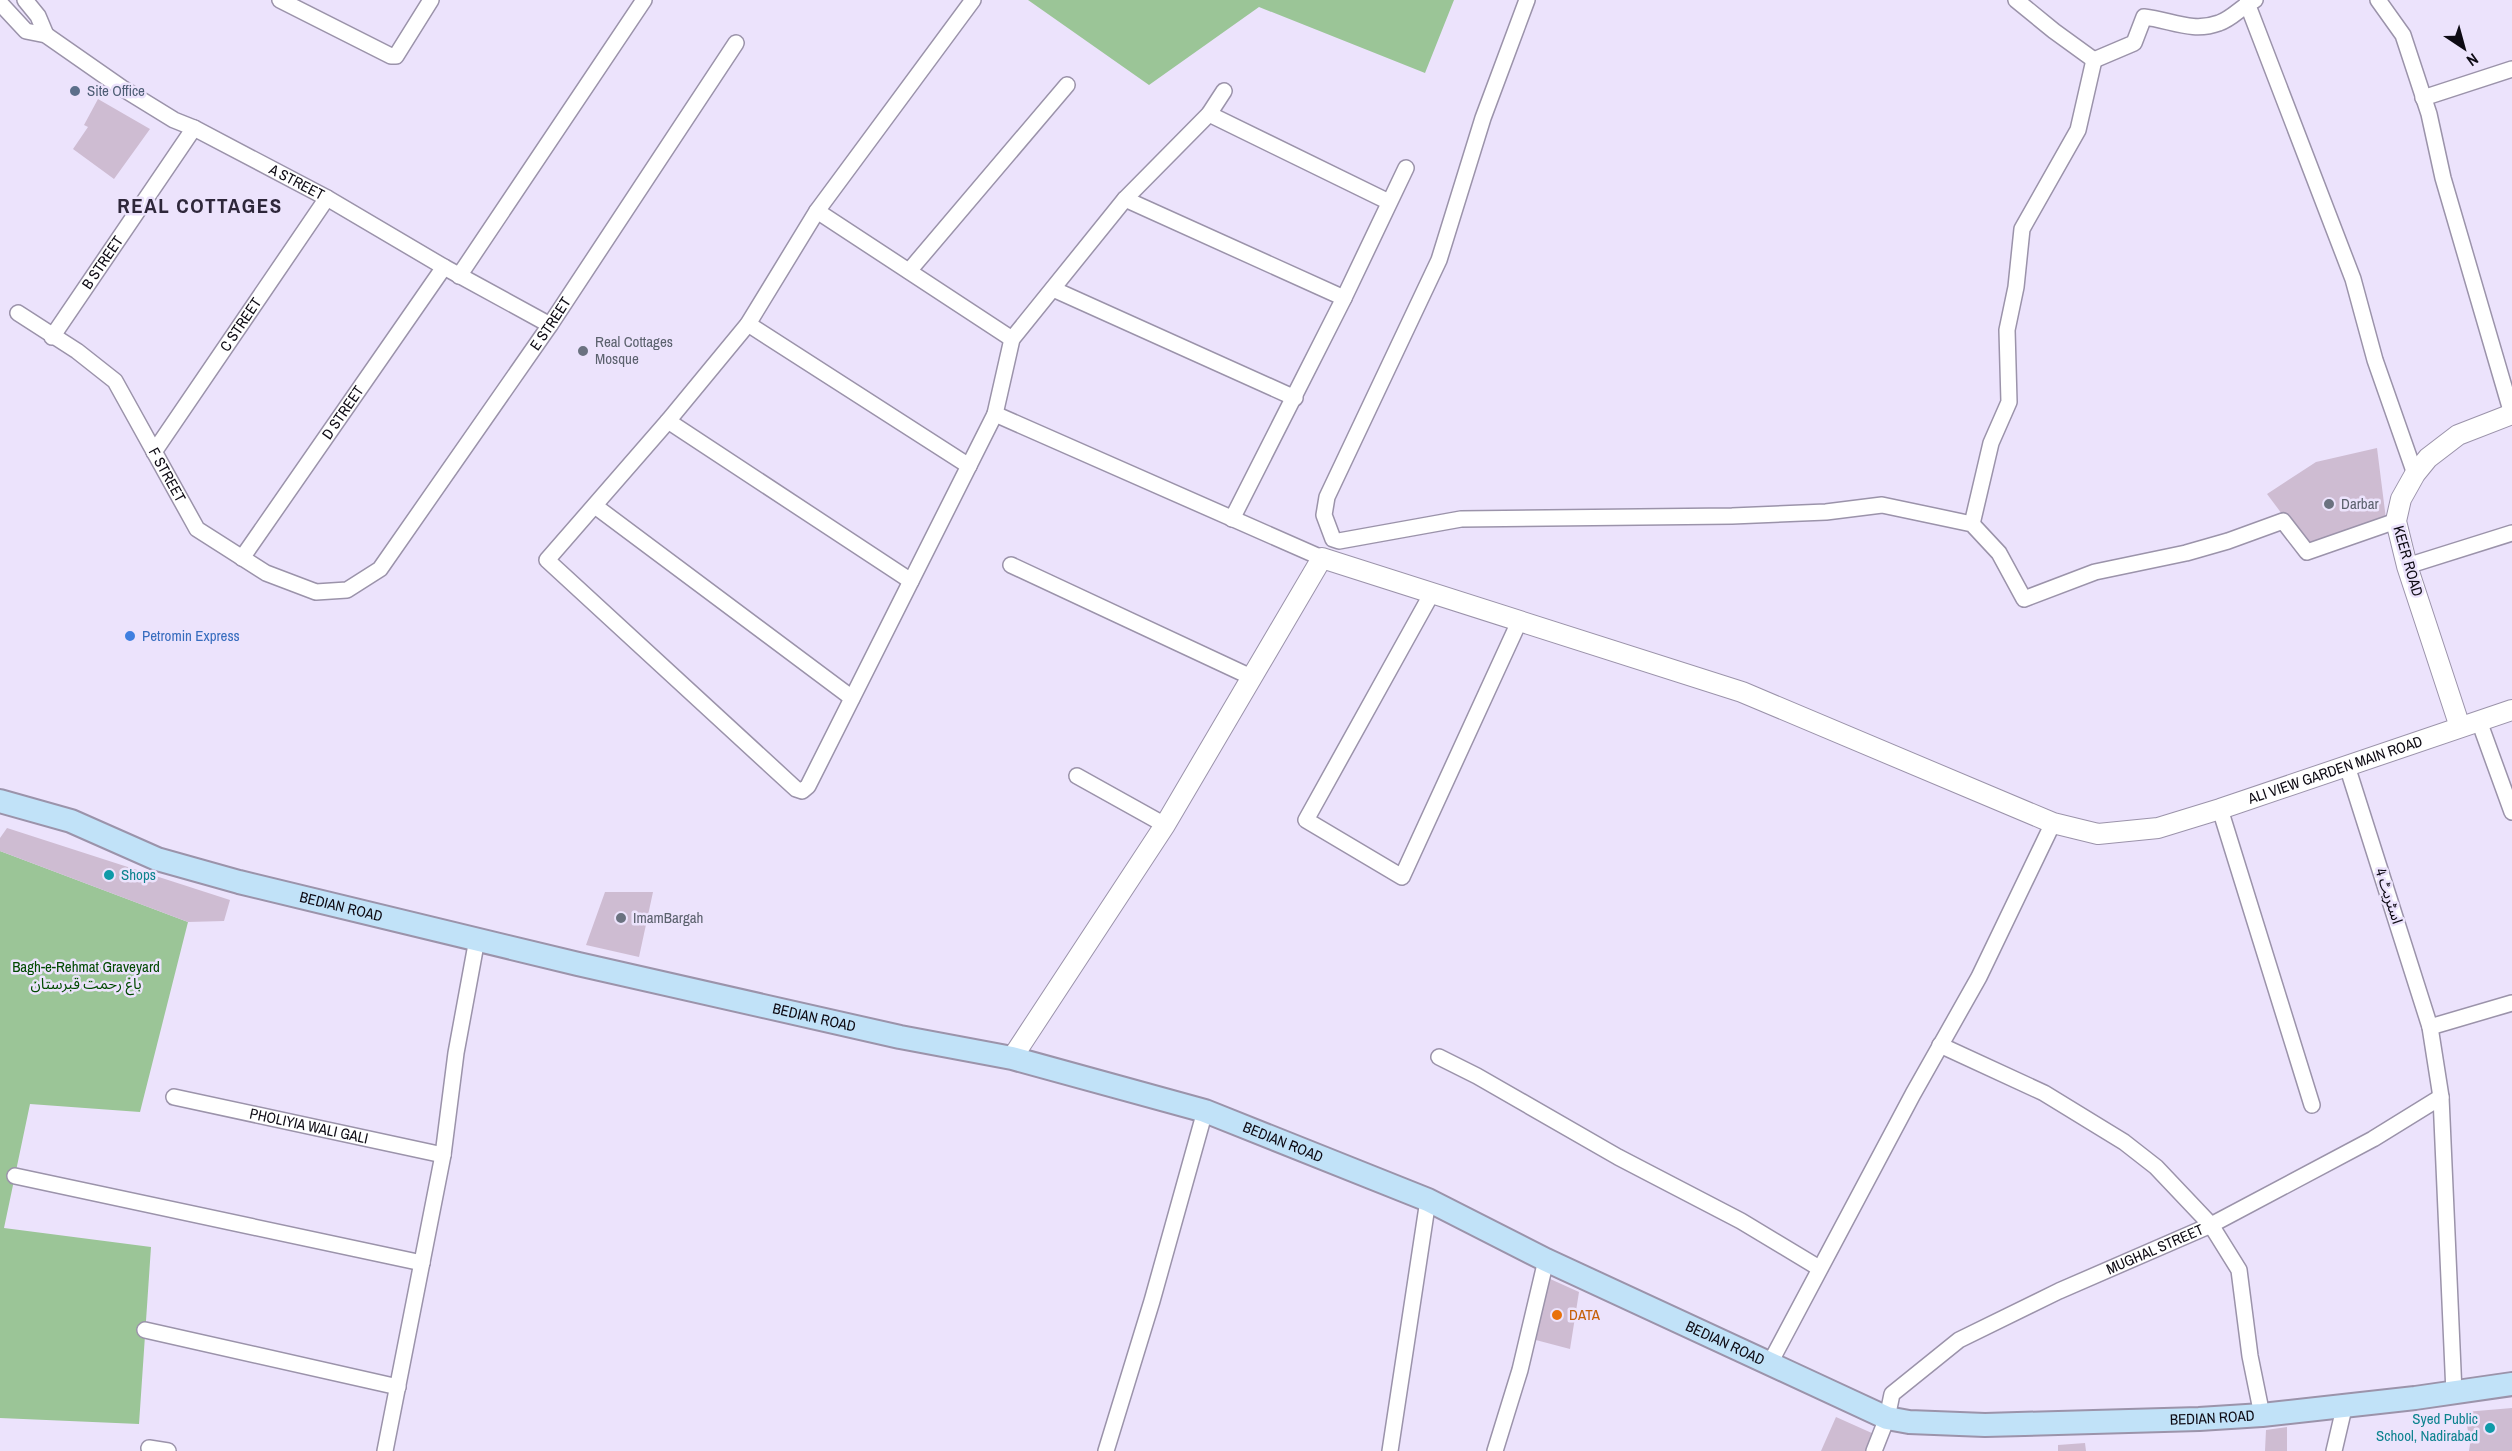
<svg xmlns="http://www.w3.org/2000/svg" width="2512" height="1451" font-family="'Archivo Narrow','Noto Sans Arabic',sans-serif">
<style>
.green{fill:#9bc597}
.building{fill:#cebcd2}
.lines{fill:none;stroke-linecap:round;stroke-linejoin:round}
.minor-casing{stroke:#9b93aa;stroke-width:18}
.tertiary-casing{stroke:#9b93aa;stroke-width:22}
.secondary-casing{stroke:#9b93aa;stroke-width:26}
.minor{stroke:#fff;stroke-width:15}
.tertiary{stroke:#fff;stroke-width:20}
.secondary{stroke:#c1e2f8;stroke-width:22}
.service-dot{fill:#5c6f8a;stroke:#ece3fc;stroke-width:2}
.worship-dot{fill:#6b7280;stroke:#ece3fc;stroke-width:2}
.shop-dot{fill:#3f7fe0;stroke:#ece3fc;stroke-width:2}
.culture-dot{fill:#0f9aa8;stroke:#ece3fc;stroke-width:2}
.food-dot{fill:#e8710a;stroke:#ece3fc;stroke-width:2}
.labels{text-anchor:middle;stroke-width:5;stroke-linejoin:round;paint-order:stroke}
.service-label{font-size:15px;fill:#4e5e75;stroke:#ece3fc;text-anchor:start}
.street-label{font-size:15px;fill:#0e0b14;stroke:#ece3fc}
.worship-label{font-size:15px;fill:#5b616d;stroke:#ece3fc;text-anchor:start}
.shop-label{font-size:15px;fill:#366cbe;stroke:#ece3fc;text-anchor:start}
.culture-label{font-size:15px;fill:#0d838f;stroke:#ece3fc;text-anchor:start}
.park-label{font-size:15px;fill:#004900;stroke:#ece3fc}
.food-label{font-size:15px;fill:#c56008;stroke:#ece3fc;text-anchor:start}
.district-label{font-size:21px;font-weight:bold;letter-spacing:1.5px;fill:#2e273a;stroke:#ece3fc}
</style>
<rect width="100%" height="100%" fill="#ece3fc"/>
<path class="green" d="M1028,0h426l-29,73 -166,-66 -110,78z
M0,851l188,71 -48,190 -110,-8 -26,124 147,19 -12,177 -139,-6z"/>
<path class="building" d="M98,99l52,30 -36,50 -41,-30 15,-22 -4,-2z
M2377,448l9,71 -80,27 -39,-52 49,-32z
M7,828l223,72 -6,21 -36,1 -188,-71v-13z
M605,892h48l-14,65 -53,-12z
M1548,1278l31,14 -9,57 -38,-10z
M2512,1408v43h-43l1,-7 -5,-32z
M1836,1417l38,17 -7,17h-46z
M2287,1427v24h-22l1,-21z
M2085,1443l1,8h-28v-6z"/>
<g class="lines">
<defs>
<g id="minor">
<path d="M25,0l13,16 8,19"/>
<path d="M280,0l111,56h5l35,-56"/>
<path d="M973,0l-156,211 -69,113 -80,97 -121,139 249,229 6,2 6,-5 187,-372 17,-75 113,-140 84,-85 15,-23"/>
<path d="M1527,0l-44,118 -44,142 -112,237 -3,18 9,24 6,2 122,-22 271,-3 94,-4 56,-7 90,19 27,29 25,46 71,-27 91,-19 42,-12 55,-20 24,31 89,-31"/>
<path d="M2016,0l38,31 40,29"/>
<path d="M2378,0l25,35 26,79 14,64 69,236"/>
<path id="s1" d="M0,3l26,28 20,4 76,53 52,32 20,8 133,70 117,69 106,58"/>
<path d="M2247,3l106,276 22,81 40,114"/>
<path d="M2094,60l40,-17 10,-26c27,3 48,16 75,6 13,-4 23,-17 36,-23"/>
<path d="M2423,98l89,-29"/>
<path d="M1209,114l180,88"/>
<path d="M1125,199l219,99"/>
<path d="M817,211l195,128"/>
<path d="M909,271l158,-186"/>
<path d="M459,276l185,-276"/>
<path d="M1053,289l242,109"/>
<path id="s2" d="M18,313l59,38 38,30 82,148 69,44 50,19 31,-2 33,-21 170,-244 186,-282"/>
<path d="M748,324l221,142"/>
<path id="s3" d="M52,337l142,-209"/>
<path d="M995,414l327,144"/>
<path d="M668,421l243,160"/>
<path id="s4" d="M154,452l173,-254"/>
<path d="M595,506l257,192"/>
<path d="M1232,519l112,-221 62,-130"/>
<path d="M1972,524l19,-81 18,-41 -2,-72 9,-43 6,-58 56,-99 16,-70"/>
<path id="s5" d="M242,558l202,-291"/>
<path d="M1011,565l240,112"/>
<path d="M2407,566l105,-33"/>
<path d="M1432,593l-126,227 96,57 117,-255"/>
<path d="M2479,721l33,91"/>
<path d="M2347,766l83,261 11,70 13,296"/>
<path d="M1077,776l88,49"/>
<path d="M2220,809l92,296"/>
<path d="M2430,1027l82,-24"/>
<path d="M1940,1045l104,48 80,49 32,25 55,58 28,45 11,86 12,59"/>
<path d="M1439,1057l38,19 141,81 123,64 78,47"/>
<path id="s6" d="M174,1097l269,58"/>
<path d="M15,1176l407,87"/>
<path d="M145,1330l253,57"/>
<path d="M1770,1363l143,-269 66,-117 74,-154"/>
<path d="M149,1448l19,3"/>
<path d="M385,1451l58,-296 13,-102 21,-114"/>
<path d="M1106,1451l46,-150 53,-190"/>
<path d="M1390,1451l38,-251"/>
<path d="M1495,1451l25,-81 26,-110"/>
<path id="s7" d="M1874,1451l13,-33 5,-24 67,-54 100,-49 152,-66 162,-86 68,-42"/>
<path d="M2334,1451l11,-47"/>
</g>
<g id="tertiary">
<path d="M2460,727l-53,-161 -11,-45 5,-22 14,-25 13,-16 30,-23 54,-21"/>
<path id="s8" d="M1012,1058l153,-233 157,-267 420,134 311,131 45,11 60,-6 62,-19 292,-99"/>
</g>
<g id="secondary">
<path id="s9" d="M0,801l71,20 86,38 82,23 339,82 322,73 112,21 193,53 223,89 118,60 341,158 22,4 76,3 214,-6 63,-4 153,-17 97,-14"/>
</g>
</defs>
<use href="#minor" class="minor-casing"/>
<use href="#tertiary" class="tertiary-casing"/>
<use href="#secondary" class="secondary-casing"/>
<use href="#minor" class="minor"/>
<use href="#tertiary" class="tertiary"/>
<use href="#secondary" class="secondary"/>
</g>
<circle class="service-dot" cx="75" cy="91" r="6"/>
<g class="worship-dot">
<circle cx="583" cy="351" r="6"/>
<circle cx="2329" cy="504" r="6"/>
<circle cx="621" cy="918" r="6"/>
</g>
<circle class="shop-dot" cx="130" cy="636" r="6"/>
<g class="culture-dot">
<circle cx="109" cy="875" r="6"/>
<circle cx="2490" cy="1428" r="6"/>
</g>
<circle class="food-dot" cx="1557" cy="1315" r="6"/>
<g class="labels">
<g class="service-label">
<text x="87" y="96">Site Office</text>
</g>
<g class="street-label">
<text dy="5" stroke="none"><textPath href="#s1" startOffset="350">A STREET</textPath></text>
<text dy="5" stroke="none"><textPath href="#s3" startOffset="90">B STREET</textPath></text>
<text dy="5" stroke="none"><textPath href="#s2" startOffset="792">E STREET</textPath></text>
<text dy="5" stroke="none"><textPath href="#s4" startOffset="154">C STREET</textPath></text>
<text dy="5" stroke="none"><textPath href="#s5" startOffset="177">D STREET</textPath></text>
<text dy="5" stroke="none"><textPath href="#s2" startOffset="226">F STREET</textPath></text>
<text transform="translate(2408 561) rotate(74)" y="5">KEER ROAD</text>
<text dy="5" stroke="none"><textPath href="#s8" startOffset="1660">ALI VIEW GARDEN MAIN ROAD</textPath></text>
<text transform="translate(2389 896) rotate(72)" y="5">اسٹریٹ 4</text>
<text dy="5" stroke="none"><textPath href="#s9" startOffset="358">BEDIAN ROAD</textPath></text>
<text dy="5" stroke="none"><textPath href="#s9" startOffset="844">BEDIAN ROAD</textPath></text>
<text dy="5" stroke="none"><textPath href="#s6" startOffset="138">PHOLIYIA WALI GALI</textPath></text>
<text dy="5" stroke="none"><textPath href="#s9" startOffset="1330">BEDIAN ROAD</textPath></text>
<text dy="5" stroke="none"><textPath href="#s7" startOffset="362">MUGHAL STREET</textPath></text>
<text dy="5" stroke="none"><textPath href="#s9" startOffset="1816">BEDIAN ROAD</textPath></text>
<text dy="5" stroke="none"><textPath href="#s9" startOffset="2320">BEDIAN ROAD</textPath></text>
</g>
<g class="worship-label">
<text x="595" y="347">Real Cottages<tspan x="595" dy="17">Mosque</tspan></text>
<text x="2341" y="509">Darbar</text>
<text x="633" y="923">ImamBargah</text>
</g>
<g class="shop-label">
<text x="142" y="641">Petromin Express</text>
</g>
<g class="culture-label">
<text x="121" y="880">Shops</text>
<text x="2478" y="1424" text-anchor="end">Syed Public<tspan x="2478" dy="17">School, Nadirabad</tspan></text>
</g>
<g class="park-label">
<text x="86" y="972">Bagh-e-Rehmat Graveyard<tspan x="86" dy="17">باغ رحمت قبرستان</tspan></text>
</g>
<g class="food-label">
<text x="1569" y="1320">DATA</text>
</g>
<g class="district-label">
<text x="200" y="213">REAL COTTAGES</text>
</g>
</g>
<g transform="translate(2464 48) rotate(144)" stroke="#ece3fc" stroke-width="4.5" paint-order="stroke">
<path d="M0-4.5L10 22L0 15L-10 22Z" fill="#0e0b14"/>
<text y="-9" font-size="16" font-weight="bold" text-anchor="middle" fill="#0e0b14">N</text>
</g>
</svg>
